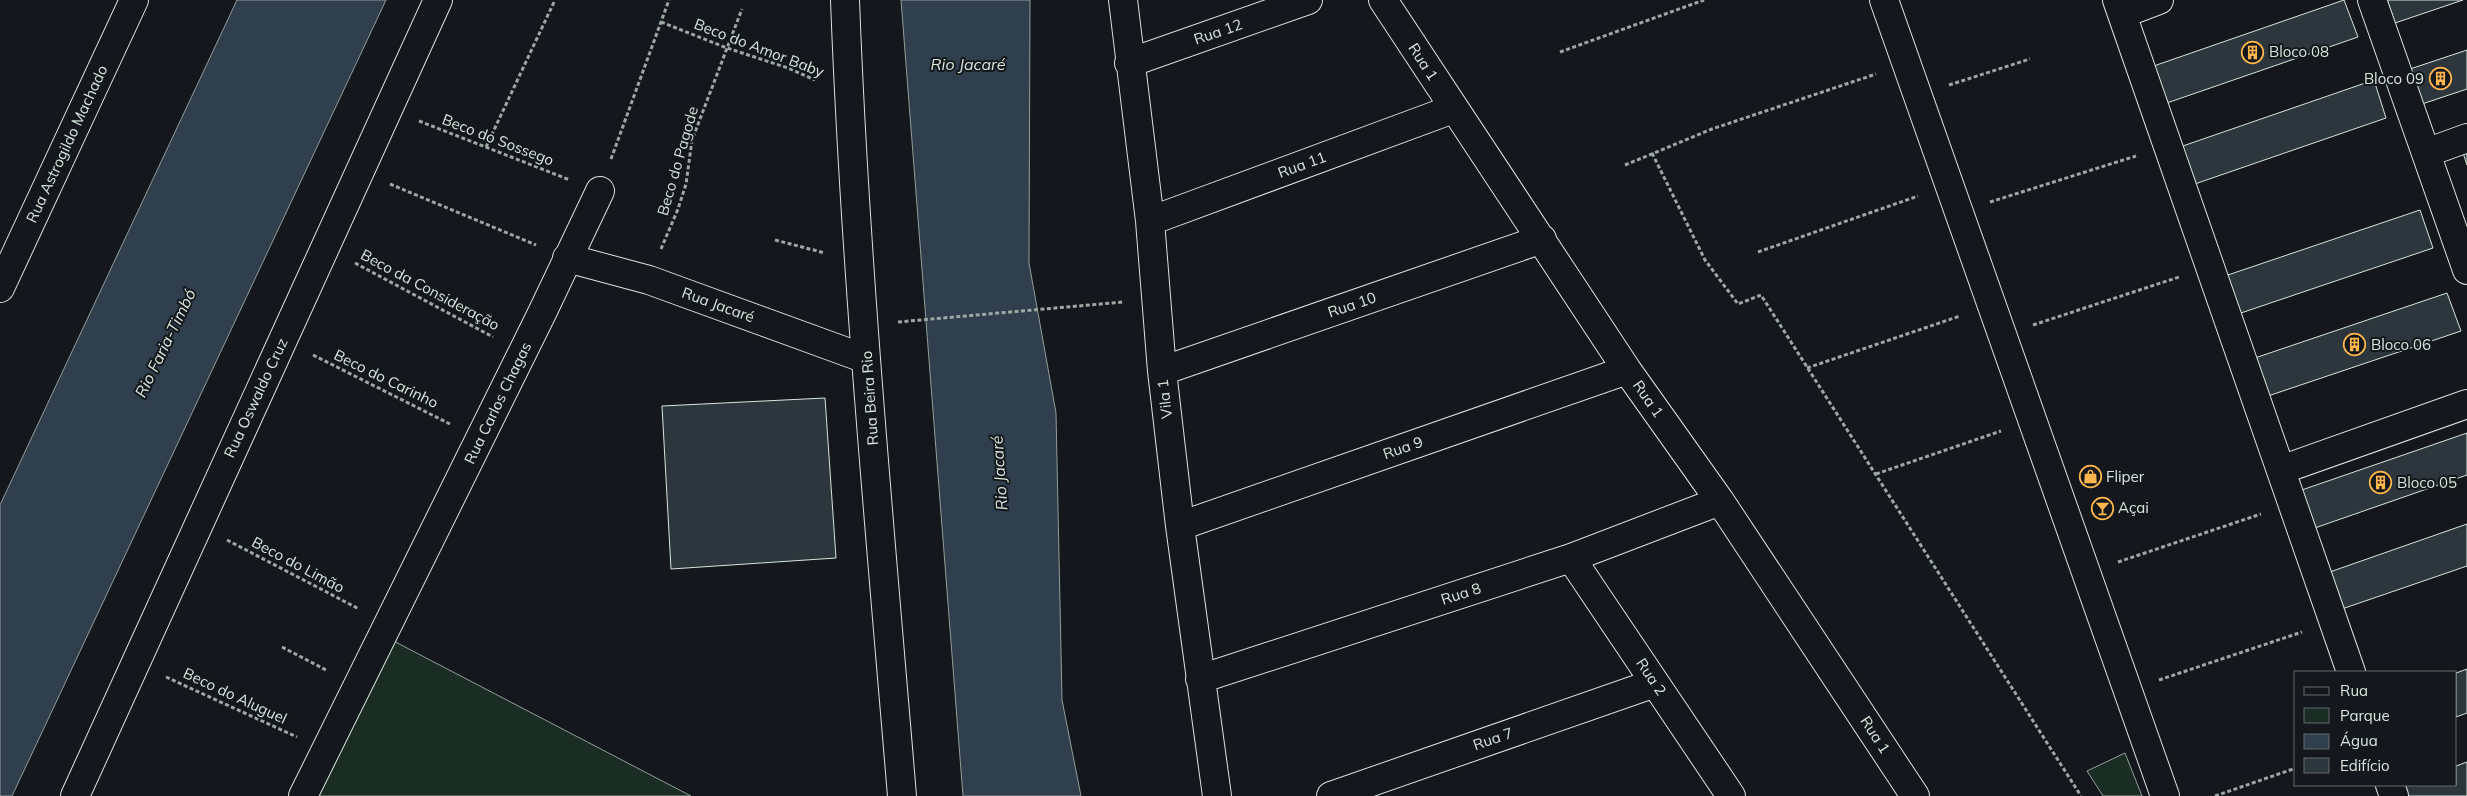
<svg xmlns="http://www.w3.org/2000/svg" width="2467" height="796" font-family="Mulish,sans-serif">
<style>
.green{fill:#1a2d24;stroke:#939e99}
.water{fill:#2f3f4d;stroke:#939e99}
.building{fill:#2c363c;stroke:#d8e6dc}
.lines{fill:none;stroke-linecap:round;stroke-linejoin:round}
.minor-casing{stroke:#d8e6dc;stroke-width:30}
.path{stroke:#9da8a2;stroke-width:3;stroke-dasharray:4 2.5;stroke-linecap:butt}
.minor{stroke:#14181c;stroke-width:28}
.labels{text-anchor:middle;stroke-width:4;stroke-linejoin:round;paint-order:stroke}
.street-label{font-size:15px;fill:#d8e6dc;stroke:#14181c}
.poi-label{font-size:15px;fill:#d8e6dc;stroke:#14181c;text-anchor:start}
.water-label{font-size:16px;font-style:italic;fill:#d8e6dc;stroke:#14181c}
</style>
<rect width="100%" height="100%" fill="#14181c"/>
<path class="green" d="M382,635l309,161h-384z
M2125,753l17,43h-39l-16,-25z"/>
<path class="water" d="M237,0h149l-374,796h-12v-291z
M901,0h129l-1,263 27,150 6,287 19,96h-118z"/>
<path class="building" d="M2344,0l14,37 -197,68 -13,-37z
M2387,0h76l-68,23z
M2467,50v39l-45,15 -12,-35z
M2374,80l12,38 -197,68 -12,-38z
M2467,152v13l-4,-12z
M2420,210l13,38 -198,67 -13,-38z
M2447,293l14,38 -199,67 -13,-38z
M825,398l11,160 -165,11 -9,-163z
M2467,433v42l-158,55 -13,-38z
M2467,524v42l-131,45 -12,-37z
M2467,669v44l-11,4v-44z
M2467,762v34h-68l1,-11h56v-19z"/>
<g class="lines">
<defs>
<path id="minor" d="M845,0c10,266 35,531 57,796
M1123,0l27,221 12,150 18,155 37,270
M1383,0l244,370 93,131 195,295
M1884,0l281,796
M2117,0l234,672
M2372,0l95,270
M2122,14l37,-14
M1129,63l179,-63
M2426,153l41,-15
M1150,221l303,-112
M567,258l82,22 217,79
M0,288l134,-288
M1162,371l380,-132
M2281,470l186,-66
M1180,526l447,-156
M1571,558l160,238
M1200,679l371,-121 149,-57
M2390,785l4,11
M75,796l363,-796
M303,796l239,-483 58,-122
M1331,796l324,-113"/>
</defs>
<use href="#minor" class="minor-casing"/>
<path class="path" d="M661,22l66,26 61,20 27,12
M1560,52l144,-52
M1949,85l81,-26
M419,121l151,59
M486,147l69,-147
M1652,153l53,107 33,44 23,-9 320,501
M611,159l58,-159
M1625,165l87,-36 164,-55
M390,184l146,61
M1990,202l146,-46
M775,240l50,13
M661,249l17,-40 8,-25 6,-44 50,-131
M1758,252l160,-56
M355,263l138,74
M898,322l225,-20
M2033,325l146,-48
M313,355l137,69
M1807,368l153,-52
M1876,474l125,-43
M227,540l132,69
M2118,562l143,-48
M282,647l46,24
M166,677l131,60
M2159,680l143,-48
M2215,796l81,-28"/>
<use href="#minor" class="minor"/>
</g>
<defs>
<symbol id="building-ring" viewBox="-11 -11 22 22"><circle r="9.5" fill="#14181c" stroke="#ffb74d" stroke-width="1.5"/><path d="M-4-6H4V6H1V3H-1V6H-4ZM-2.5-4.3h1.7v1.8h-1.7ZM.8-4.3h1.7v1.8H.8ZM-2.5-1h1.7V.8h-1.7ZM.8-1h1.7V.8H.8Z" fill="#ffb74d"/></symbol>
<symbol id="shop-ring" viewBox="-11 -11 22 22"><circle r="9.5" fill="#14181c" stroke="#ffb74d" stroke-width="1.5"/><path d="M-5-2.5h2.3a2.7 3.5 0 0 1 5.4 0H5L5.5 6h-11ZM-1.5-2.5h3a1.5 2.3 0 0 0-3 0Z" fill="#ffb74d"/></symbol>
<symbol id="bar-ring" viewBox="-11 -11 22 22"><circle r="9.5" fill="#14181c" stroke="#ffb74d" stroke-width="1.5"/><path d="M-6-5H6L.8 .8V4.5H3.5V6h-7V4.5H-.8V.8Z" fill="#ffb74d"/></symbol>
</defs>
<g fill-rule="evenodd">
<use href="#building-ring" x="2240" y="40" width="25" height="25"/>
<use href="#building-ring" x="2428" y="66" width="25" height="25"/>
<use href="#building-ring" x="2342" y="332" width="25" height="25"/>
<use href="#shop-ring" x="2078" y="464" width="25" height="25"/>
<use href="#building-ring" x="2368" y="470" width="25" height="25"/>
<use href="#bar-ring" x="2090" y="496" width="25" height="25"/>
</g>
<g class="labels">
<g class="street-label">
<text transform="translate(1218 32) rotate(-19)" y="5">Rua 12</text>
<text transform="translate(759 48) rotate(21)" y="5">Beco do Amor Baby</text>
<text transform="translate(1423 62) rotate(57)" y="5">Rua 1</text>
<text transform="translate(498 140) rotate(21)" y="5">Beco do Sossego</text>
<text transform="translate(67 144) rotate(-65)" y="5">Rua Astrogildo Machado</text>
<text transform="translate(678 161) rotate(-74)" y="5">Beco do Pagode</text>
<text transform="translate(1302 165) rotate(-20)" y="5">Rua 11</text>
<text transform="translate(430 290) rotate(28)" y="5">Beco da Consideração</text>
<text transform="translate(718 305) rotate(20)" y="5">Rua Jacaré</text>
<text transform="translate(1352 305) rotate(-19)" y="5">Rua 10</text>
<text transform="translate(386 379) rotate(26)" y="5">Beco do Carinho</text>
<text transform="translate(256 398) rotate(-65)" y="5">Rua Oswaldo Cruz</text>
<text transform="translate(870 398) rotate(-94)" y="5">Rua Beira Rio</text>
<text transform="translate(1165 399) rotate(-97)" y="5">Vila 1</text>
<text transform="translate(1648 399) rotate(55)" y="5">Rua 1</text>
<text transform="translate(498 403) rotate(-64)" y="5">Rua Carlos Chagas</text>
<text transform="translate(1403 448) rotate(-19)" y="5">Rua 9</text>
<text transform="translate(298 565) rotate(28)" y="5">Beco do Limão</text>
<text transform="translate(1461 594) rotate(-18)" y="5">Rua 8</text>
<text transform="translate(1651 677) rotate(56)" y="5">Rua 2</text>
<text transform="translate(235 696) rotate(25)" y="5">Beco do Aluguel</text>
<text transform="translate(1875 735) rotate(57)" y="5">Rua 1</text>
<text transform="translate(1493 739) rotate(-19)" y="5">Rua 7</text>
</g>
<g class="poi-label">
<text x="2269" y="57">Bloco 08</text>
<text x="2424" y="84" text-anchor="end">Bloco 09</text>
<text x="2371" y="350">Bloco 06</text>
<text x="2106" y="482">Fliper</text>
<text x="2397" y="488">Bloco 05</text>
<text x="2118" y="513">Açai</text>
</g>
<g class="water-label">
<text x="968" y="70">Rio Jacaré</text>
<text transform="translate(165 343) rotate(-64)" y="6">Rio Faria-Timbó</text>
<text transform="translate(999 473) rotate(-94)" y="6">Rio Jacaré</text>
</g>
</g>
<rect x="2294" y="671" width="162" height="115" fill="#14181c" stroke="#626a69"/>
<rect x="2304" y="687" width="25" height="8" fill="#14181c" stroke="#626a69"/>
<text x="2340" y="696" font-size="15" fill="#d8e6dc">Rua</text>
<rect x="2304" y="708" width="25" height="15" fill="#1a2d24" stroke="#626a69"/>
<text x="2340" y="721" font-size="15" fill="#d8e6dc">Parque</text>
<rect x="2304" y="734" width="25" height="15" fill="#2f3f4d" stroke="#626a69"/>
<text x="2340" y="746" font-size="15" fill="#d8e6dc">Água</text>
<rect x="2304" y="758" width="25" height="15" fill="#2c363c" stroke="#626a69"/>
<text x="2340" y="771" font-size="15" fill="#d8e6dc">Edifício</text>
</svg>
